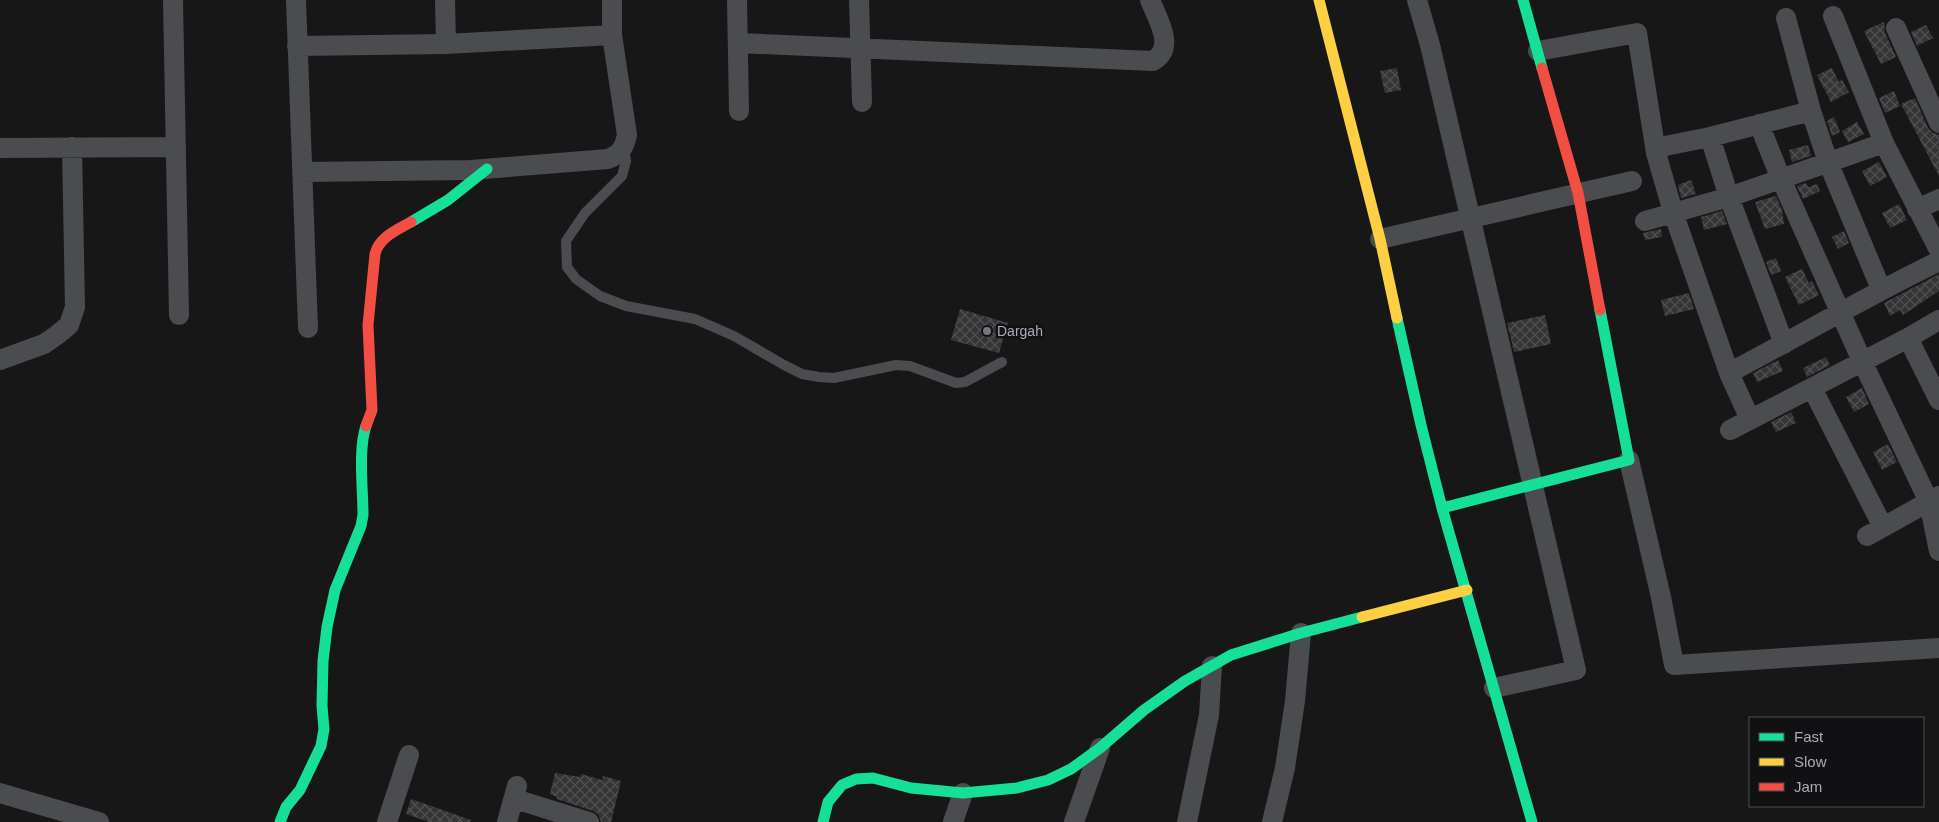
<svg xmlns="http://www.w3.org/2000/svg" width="1939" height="822" font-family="Helvetica,sans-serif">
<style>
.building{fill:url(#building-cross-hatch)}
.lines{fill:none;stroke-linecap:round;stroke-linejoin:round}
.lane{stroke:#4b4c50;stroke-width:10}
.street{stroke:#4b4c50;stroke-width:20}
.fast{stroke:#16e098;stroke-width:11}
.slow{stroke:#ffcf43;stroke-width:11}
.jam{stroke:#f24e42;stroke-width:11}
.poi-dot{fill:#757880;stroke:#111113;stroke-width:2}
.labels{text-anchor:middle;stroke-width:5;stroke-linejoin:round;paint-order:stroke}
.poi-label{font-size:14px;fill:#a8adb8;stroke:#111113;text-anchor:start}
</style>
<defs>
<pattern id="building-cross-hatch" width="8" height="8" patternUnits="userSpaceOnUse" patternTransform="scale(1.25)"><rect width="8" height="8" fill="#353536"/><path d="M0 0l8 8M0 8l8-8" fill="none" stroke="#4f5051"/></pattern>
</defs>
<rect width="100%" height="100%" fill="#171717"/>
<path class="building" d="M1884,22l1,11 11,24 -15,7 -17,-33z
M1926,25l7,13 -16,8 -6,-14z
M1397,68l4,22 -16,3 -5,-22z
M1832,68l7,14 3,-2 7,12 -18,10 -14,-27z
M1894,91l6,15 -15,7 -6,-15z
M1915,98l13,30 5,5 6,2v41l-38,-72z
M1834,117l6,15 -8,4 -5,-15z
M1857,122l7,12 -16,8 -6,-11z
M1808,145l3,11 -19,6 -3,-12z
M1879,162l8,15 -17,9 -8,-15z
M1691,180l5,14 -15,4 -3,-13z
M1806,183l2,4 9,-3 3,7 -17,8 -6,-13z
M1776,196l6,14 2,14 -19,5 -10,-27z
M1899,204l8,16 -17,8 -8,-15z
M1722,211l5,13 -23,6 -3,-13z
M1661,229l1,8 -17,3 -2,-7z
M1844,231l5,12 -11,6 -6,-12z
M1776,258l5,13 -10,4 -5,-13z
M1802,269l7,14 3,-2 7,14 -20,10 -14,-28z
M1939,274v17l-36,24 -3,-5 -10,6 -6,-13z
M1689,293l5,16 -29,7 -4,-16z
M960,309l48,14 -9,30 -48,-13z
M1545,315l6,29 -37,8 -7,-29z
M1826,357l4,8 -23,12 -4,-9z
M1778,360l5,11 -26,11 -4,-9z
M1862,388l7,16 -15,8 -8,-15z
M1791,412l5,11 -20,9 -5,-10z
M1888,444l9,18 -15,8 -9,-18z
M555,773l25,4 1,-3 21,6 1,-4 18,5 -10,41h-10l-3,-8 -5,-3 -36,-12v-2l-7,-3z
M411,799l60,21 -1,2h-41l-23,-8z"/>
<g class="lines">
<path class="lane" d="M624,148l2,13 -4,15 -37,37 -19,28 1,26 9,12 24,17 26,10 69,13 39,17 50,29 18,9 17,3 15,1 62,-13 14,1 46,17 9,-1 37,-20"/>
<path class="street" d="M173,0l6,315
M296,0l12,328
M445,0l1,44
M737,0l2,111
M859,0l3,102
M1417,0l13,45 146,625 -82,18
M1833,16l51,127 55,107
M1786,18l25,93 17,51 53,127
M1896,28l43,95
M738,43l415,18c23,-13 5,-41 -3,-61
M297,46l149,-2 166,-9
M1538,51l99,-18 19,120
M1759,124l22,55 81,182 67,141 10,49
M1710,137l19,60 55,147
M0,148l176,-1
M302,172l169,-2 137,-11c13,-5 16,-11 19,-24l-15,-100v-35
M1917,209l22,-10
M1645,221l84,-24 155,-54
M1380,239l252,-58
M1908,338l31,62
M0,360l44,-16 13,-9 12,-10 6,-18 -3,-160
M1729,373c70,-37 138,-77 210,-112
M1812,388l71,139
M1750,419l-21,-46 -56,-161 -17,-59 1,-3 8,-4 45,-9 101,-26
M1730,430l178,-92 31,-18
M1629,460l32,137 13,68 265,-17
M1867,536l72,-40
M0,793l99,29
M515,799l74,23
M387,822l22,-67
M507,822l10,-36
M953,822l10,-29
M1074,822l26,-74
M1187,822l22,-107 3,-49
M1272,822l13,-54 10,-67 6,-68"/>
<path class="fast" d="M1523,0l19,68
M411,222l37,-22 39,-31
M1397,318l24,107 21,83 90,314
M1442,508l187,-48 -29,-150
M280,822l6,-15 14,-17 21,-44 3,-17 -2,-23 1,-45 4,-34 8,-37 26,-64 2,-11c0,-25 -5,-66 3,-89
M823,822l5,-20 14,-17 14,-6 17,-1 38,10 52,5 54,-5 31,-8 23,-11 29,-21 44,-38 41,-29 46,-26 70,-22 61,-16"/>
<path class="slow" d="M1319,0l61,239 17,79
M1362,617l105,-27"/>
<path class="jam" d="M1542,68l36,125 22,117
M366,426l6,-16 -4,-85 7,-71c4,-17 22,-24 36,-32"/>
</g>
<circle class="poi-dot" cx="987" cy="331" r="5"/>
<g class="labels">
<g class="poi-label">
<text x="997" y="336">Dargah</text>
</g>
</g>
<rect x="1749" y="717" width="175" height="90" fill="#111113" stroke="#4d4f55"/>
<rect x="1759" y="733" width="25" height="8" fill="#16e098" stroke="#4d4f55"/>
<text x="1794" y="742" font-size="15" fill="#a8adb8">Fast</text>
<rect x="1759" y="758" width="25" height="8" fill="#ffcf43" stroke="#4d4f55"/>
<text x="1794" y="767" font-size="15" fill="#a8adb8">Slow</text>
<rect x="1759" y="783" width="25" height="8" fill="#f24e42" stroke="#4d4f55"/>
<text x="1794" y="792" font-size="15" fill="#a8adb8">Jam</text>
</svg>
